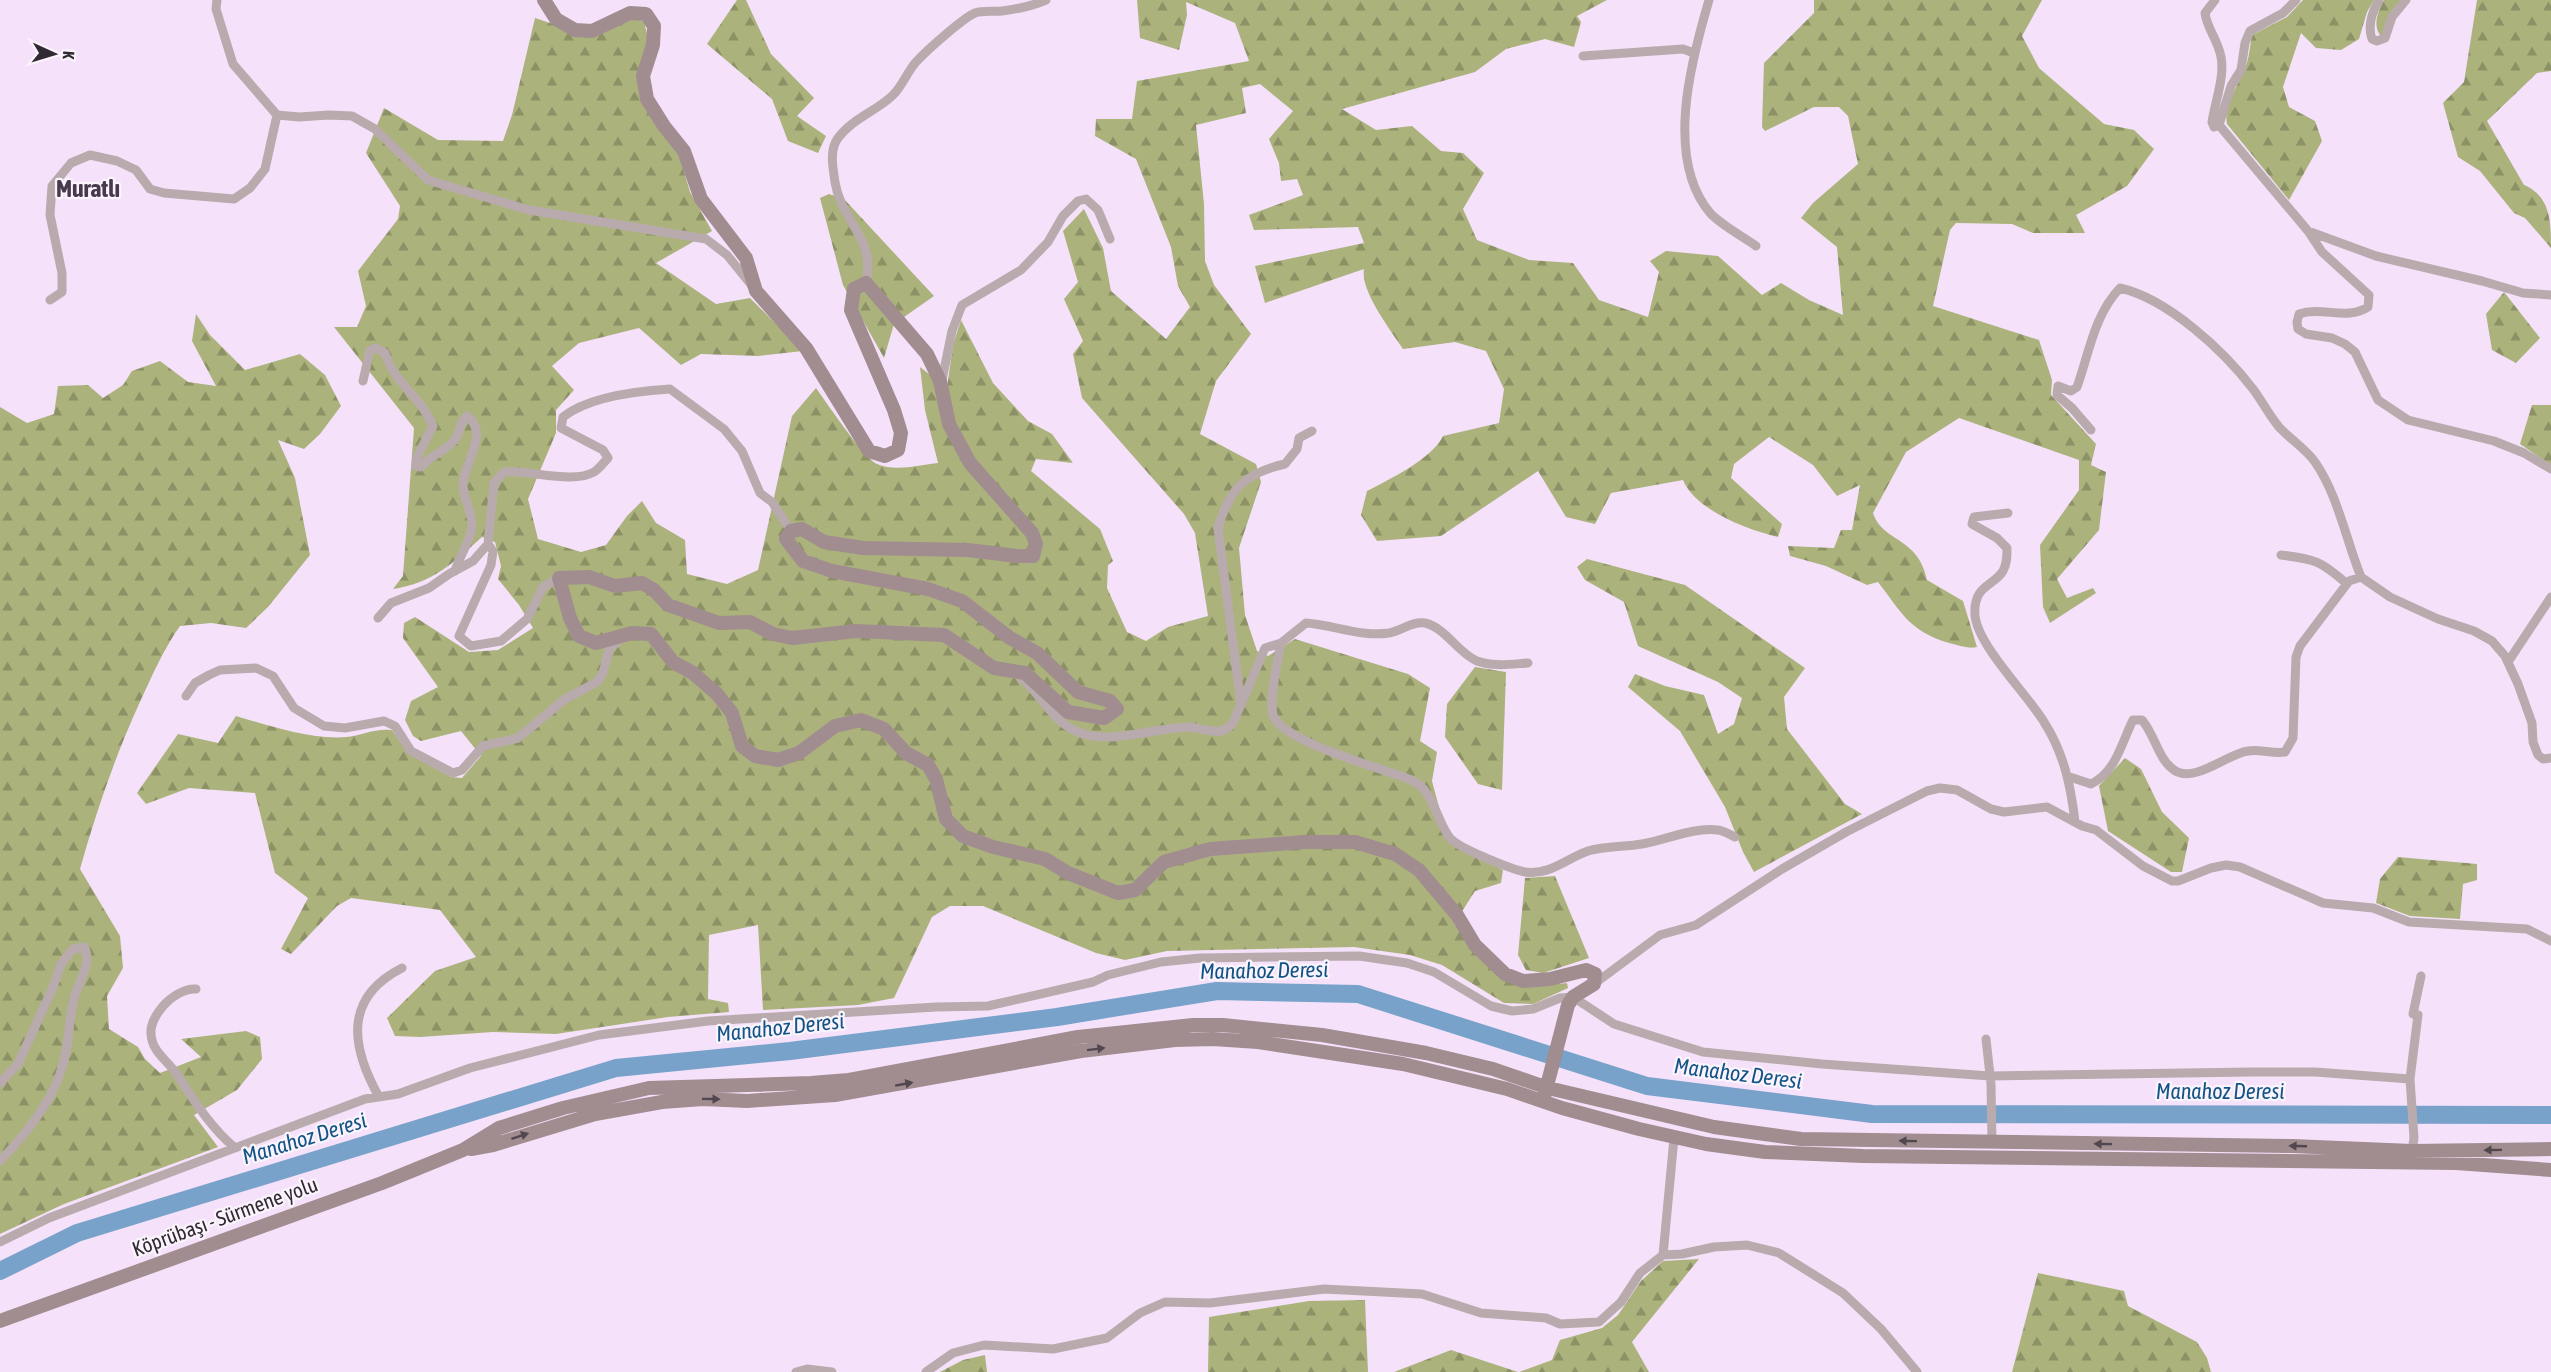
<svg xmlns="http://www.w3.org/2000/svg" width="2551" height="1372" font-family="'Asap Condensed',sans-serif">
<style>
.forest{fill:url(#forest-firs)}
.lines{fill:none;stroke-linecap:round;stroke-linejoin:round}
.river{stroke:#78a2ca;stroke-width:18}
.street{stroke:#b9abad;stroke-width:9}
.secondary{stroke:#a18c90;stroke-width:14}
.oneway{fill:#53474f}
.labels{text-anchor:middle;stroke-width:4.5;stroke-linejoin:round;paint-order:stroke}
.street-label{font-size:21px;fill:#312a33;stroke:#fbf4fd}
.water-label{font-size:22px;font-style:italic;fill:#135486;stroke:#fbf4fd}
.quarter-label{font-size:24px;font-weight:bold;fill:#48394c;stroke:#fbf4fd}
</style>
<defs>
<pattern id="forest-firs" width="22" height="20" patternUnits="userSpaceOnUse" patternTransform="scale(1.5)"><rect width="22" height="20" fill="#abb27c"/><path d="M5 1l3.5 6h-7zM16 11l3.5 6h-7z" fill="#8c9166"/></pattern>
</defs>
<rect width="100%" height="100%" fill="#f5e2fa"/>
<path class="forest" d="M737,0h9l25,54 43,44 -17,18 29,20 -8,17 -30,-12 -16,-42 -65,-55z
M1137,0h470l-30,16 4,6 -7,25 -29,-8 -39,10 -31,23 -133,37 34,21 36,-4 29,25 22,2 21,20 -21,36 14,31 52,20 44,3 26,37 49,17 11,-45 -9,-11 16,-10 52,5 44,39 19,-12 28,17 34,15 -6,-68 -36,-29 12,-15 45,-39 -10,-48 -9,-9h-25l-49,24 -3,-4 2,-64 50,-50v-13h228l-20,36 17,32 65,56 30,6 20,19 -27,37 -51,29 9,18h-52l-21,-9 -56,-1 -6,7 -17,76 106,34 13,40 -1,15 45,49 -5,21 15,7 -7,58 -42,49 10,19 26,-10 3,5 -46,30 -7,-16 -3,-62 39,-55v-30l-120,-42 -53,34 -33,61c10,30 45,23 54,67l36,21 14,46c-10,2 -18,-2 -28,-4 -40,-12 -47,-30 -71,-61l-11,3 -41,-19 -36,-10 -2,-10 46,2 7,-18h11l8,-45 -23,11 -24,-31 -44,-28 -35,27 -3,14 51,46 -4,13c-30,-7 -83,-27 -95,-57l-72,13 -16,31 -29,-7 -28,-46 -97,65 -64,5 -16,-26 6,-24c23,-12 65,-32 76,-55l56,-13 5,-34 -18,-38 -31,-9 -52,7c-12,-19 -43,-58 -39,-80l-99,34 -10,-37 109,-23 -6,-16 -104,3 -5,-15 54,-20 -6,-16 -16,2 -2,-18 -10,-24 24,-28 -33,-27 -18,4 4,25 -50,12 8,79 1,57 9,24 37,49 -35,47 -16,53 56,30 5,18 -22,66 6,67 12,36 11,5 27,-17 113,35 22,14 -10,53 17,11 -5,29 16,60 55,29 -2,13 -26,8 -21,33 42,49 62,11 9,-1 1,5 -35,16 -29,-1 -62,-38 -32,-10 -56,-8 -187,4 -42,9 -29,-7 -113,-47h-33l-18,11 -38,81 -36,7 -95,5 -5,-85 -49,10 -1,64 20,4 1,9 -61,5 -112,17 -63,-2 -73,5 -25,-1 -8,-18 48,-47 41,-14 -36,-47 -89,-12 -14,8 -46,48 -10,-5 27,-51 -33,-25 -20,-80 -66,-5 -43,16 -9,-11 41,-59 40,9 18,-27c35,10 74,24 111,21 16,-2 28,-9 45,-7l16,23 43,24 11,1 19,-22 -20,-25 -40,10 -8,-5 -8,-16 6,-19 27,-14 -35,-49 1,-15 11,-6 54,35 29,-2 35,-22 -14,-23 -21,-26 3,-13 -6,-24 -13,-5c-29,26 -49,46 -89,52l10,-13 11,-148 -80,-101h23l9,-21 -8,-35 40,-52 2,-13 -34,-53 18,-45 54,32 65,1 9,-26 23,-97 51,17 43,-17 15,3 4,18 -9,49 39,63 12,41 22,39 -56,32 60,41 34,-6 53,53 -45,5 -57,-2 -20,11 -42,-37 -60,15 -27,23 22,24 -18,20v23l-28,66 10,40 43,13 25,-7 21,-29 15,-15 14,22 29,17 2,34 40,10 31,-14 34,-154 24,-28c10,14 48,70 61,76 18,8 43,1 61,-1l-13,-53 -5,-43 27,21 6,-43 8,-25 32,63 35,38 24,13 21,29 -37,-4 -5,12 69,58 13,32 -5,4 -1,23 20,44 19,9 22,-14 40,-11 -13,-83 -11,-19 -102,-116 -9,-44 10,-13 -19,-42 14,-17 -15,-51 21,-22 19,39 8,43 55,48 24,-32 -12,-21 -7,-39 -35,-88 -41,-23 1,-17h36l5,-38 112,-20 -14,-38 -49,-21 1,13 -8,35 -39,-12z
M2303,0h71l-7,12 -8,27 -18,11 -25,-2 -15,-15 -18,54 6,20 26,14 7,20 -33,59 -62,-76c-4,-18 11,-39 18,-55 4,-10 5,-23 7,-34l35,-18z
M2384,0h19l-22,36c-9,-10 -3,-25 3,-36z
M2477,0h74v71l-14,2 -50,48 37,64c27,11 27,39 27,63l-26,-30 -11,-5 -34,-42 -22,-14 -15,-54 21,-21z
M829,194l15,5 90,97 -40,28 -10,34 -41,-73 -23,-87z
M2504,292l36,46 -24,25 -24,-13 -6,-36z
M196,314l14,21 35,35 55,-16 25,21 16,31 -21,28 -16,15 -26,-9 17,38 15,77 -42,52 -22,21 -35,-5 -31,3c-17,24 -28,50 -41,78 -24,53 -43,108 -59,165l40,67 3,32 -16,28 2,33 29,18 7,12 15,14 41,-16 -20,-18 65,-8 14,6 2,22 -25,31 -43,25 24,32 -154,57 -64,30v-827l27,16 27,-9 4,-28 30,-1 15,13 20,-13 9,-14 28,-10 28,21 28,4 -24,-45z
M2532,405h19v60l-31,-21z
M1587,559l98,26 120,83 -21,29 3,32 58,75 17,10 -108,58 -11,-20 -18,-45 -45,-76 -52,-44 7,-13 30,12 39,9 14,39 16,-10 8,-26 -24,-16 -80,-36 -14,-44 -39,-22 -8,-13z
M1475,667l31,5 -4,118 -24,-6 -33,-47 2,-33z
M2125,758l16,11 21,43 27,26 -7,34h-11l-63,-41 -9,-45z
M2398,857l79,7v16l-14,4 -3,35 -50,-3 -34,-13 4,-24z
M1555,876l34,82 -46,15 -17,-3 -8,-15 7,-77z
M1699,1259l-67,83 17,30h-130l33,-12 8,-20 42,-12 16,-13 23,-34 22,-20z
M2038,1273l86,18 4,15 69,36 10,16 4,14h-199z
M1365,1300l3,72h-160l1,-55 100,-16z
M1451,1350l67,22h-124z
M985,1355l2,17h-47l23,-12z"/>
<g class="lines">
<path class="river" d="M0,1271l77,-38 539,-165 174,-17 267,-34 160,-26 141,3 289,92 225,28 679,1"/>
<path class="street" d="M217,0l-1,9 17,55 44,51 22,2 30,-2 23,1 23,13 53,51 101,30 177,29 21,16 26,32
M1709,0c-18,61 -45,160 2,214 12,12 31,22 45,32
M2215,0l-10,13c2,16 13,27 16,44 4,19 -6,45 -9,65l2,5 5,-2 12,-39 10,-16 4,-27 5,-12 33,-18 13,-13
M2379,0c-7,12 -12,25 -7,39l5,2 8,-3 7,-21 14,-17
M1583,56l100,-7 11,4
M2219,125l89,106 14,21 47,43 -1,12c-21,14 -46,-1 -69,7l-2,8 1,7 8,5 26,4 13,6 10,8 23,48 30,20 86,21 30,12 27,16
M2308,231l68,25 106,25 41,12 28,2
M866,283c10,-47 -25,-61 -31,-101 -2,-14 -6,-32 3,-44 14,-19 38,-27 54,-42 10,-9 15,-24 24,-34 10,-11 47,-44 59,-49 9,-3 19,-1 27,-2 16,-2 30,-5 44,-11
M50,300l12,-8v-19l-12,-58 2,-29 19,-23 19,-8 27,6 19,9 14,19 14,4 70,6 16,-11 15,-19 12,-54
M363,381l7,-31 6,-2 9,5c9,30 37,45 48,73l-16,31 -1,9 5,1c9,-12 26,-16 35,-29 5,-8 3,-15 11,-22 24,17 -5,49 -4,70 1,16 12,30 8,46 -3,13 -12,25 -16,39
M941,385l11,-54 10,-26 59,-35 27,-28 15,-26 15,-15 8,-2 12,11 12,29
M2091,430l-19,-22 -15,-13 1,-9 13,5 6,-4c12,-33 17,-72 43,-99 48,11 103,62 133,101 9,12 16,26 26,38 11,12 27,22 36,35 23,33 31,78 46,115
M2008,513l-34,4 -2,7 25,14 10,10c0,8 0,16 -4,23 -10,16 -30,14 -28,44 2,30 53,80 69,107 20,31 27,65 31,100
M488,544l6,-61 10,-11c25,-2 70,12 90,0 5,-3 10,-10 14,-14l-5,-8 -42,-22 2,-11c25,-20 75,-26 107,-28l54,40 18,22 18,42 12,9 19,29
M2281,555c34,4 40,6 66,29
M378,618l13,-15 38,-15 20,-14 24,-13 15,-17 5,7 -2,14 -32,71 12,10 30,-5 26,-22 16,-32 16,-9
M1281,643c-3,14 -12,59 -8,72 10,28 110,53 138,65 23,10 25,40 39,58 8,10 61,31 75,34 24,4 42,-14 63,-21 17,-5 37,-4 54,-7 25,-4 50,-17 76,-14 6,1 11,4 17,7
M2508,662l43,-65
M1021,678c19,15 29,39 51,51 33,19 82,-2 118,-2 10,1 22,6 31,4 5,-1 8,-4 12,-8l32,-75 16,-5 25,-20c28,2 55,14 83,10 12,-2 23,-12 36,-10 21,5 33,30 52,38 16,6 35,3 51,2
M186,696l9,-13 14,-8 11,-5 36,-2 17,8 21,32 30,18 21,2 39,-7 11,5 16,25 42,22 9,-3 21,-24 35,-8 47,-39 32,-17 6,-9 6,-24 14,-12
M1241,705l-23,-177c11,-39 27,-55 67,-64l12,-15 2,-11 13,-7
M2067,776l24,8c25,-12 30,-40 42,-64h9c13,15 16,39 32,50 20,14 53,-16 74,-19 12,-2 25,3 37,1l8,-14 3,-81 4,-11 49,-65 12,-4 29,20 48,22 36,12 18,10 13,15 13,28 14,39 1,19 5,13 5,4 8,-1
M1594,984l66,-49 36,-10 86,-56 64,-37 81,-41 13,-3 17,2 34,19 13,3 43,-5 35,19 14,4 47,36 29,15h6l33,-13 15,-3 14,2 83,36 50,5 36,14 118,7 24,12
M196,989c-11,-1 -25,8 -32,16 -7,8 -14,18 -13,29 1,19 18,27 27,42 17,26 33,52 57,72
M1986,1039l5,45 1,59
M0,1083l18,-19 35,-77 8,-23 12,-15 11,-2c9,15 -5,34 -9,48 -7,23 -5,47 -12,69 -9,36 -38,71 -63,97
M379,1097c-28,-50 -36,-99 23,-129
M1674,1138l-11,117 19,-1 32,-7 33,-2 32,8 64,40 38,36 36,43
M2412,1151l2,-13 -4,-59 8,-64 -5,-1 8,-38
M0,1242l49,-24 316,-119 33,-5 72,-26 129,-33 109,-14 228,-14 52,-1 105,-24 15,-7 53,-13 39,-4 159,-2 48,7 27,9 57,34 21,5 21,-2 27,-11 13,-1 41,27 89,28 119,12 168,12 261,-4h64l95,7
M796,1372l11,-3 25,3
M926,1372l27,-19 31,-8 69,4 54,-11 33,-25 25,-11 45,1 114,-14 98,5 59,19 65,5 14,6 39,-2 22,-20 19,-29 23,-18"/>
<path class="secondary" d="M544,0l12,19 19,11 17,1 38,-18 16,1 8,12 -1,19 -10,31 4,23 17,27 20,25 17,48 45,59 10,33 50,57 63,103 16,5 13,-6 3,-17 -7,-23 -43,-100 3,-21 12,-6 61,71 13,27 9,43 21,39 62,70 4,11 -3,12h-16l-49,-6 -105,-2 -39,-6 -22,-13 -11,2 -5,8 17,22 29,10 96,18 34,12 48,37 27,15 41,39 32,9 7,8 -13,9 -36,-6 -43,-39 -31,-5 -50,-33 -88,-4 -64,7 -19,-4 -23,-12 -31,1 -51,-18 -14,-15 -12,-7 -27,3 -26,-9 -30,1 11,40 9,18 17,7 36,-10 19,1 22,28 20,11 24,21 15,19 10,33 13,10 23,4 21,-7 36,-27 26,-6 23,9 22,24 22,12 8,14 10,40 17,17 30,11 52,12 23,14 50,20 17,-3 29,-28 46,-13 95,-7h50l40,12 24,16 38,45 18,30 30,29 18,7 27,-2 36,-9 9,4 -1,10 -21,13 -5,8 -25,96
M471,1149l22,-4 102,-31 67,-12 41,-3 44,2 88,-6 246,-44 94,-11 38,-1 45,3 145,22 104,25 55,19 77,21 67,15 59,8 98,4 593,7 95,7
M0,1321l382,-138 81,-33 36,-22 64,-20 86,-20 162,-5 38,-3 229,-43 115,-12h30l99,10 104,18 67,16 55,19 166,39 87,12 491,7 120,5 139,-2"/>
</g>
<defs><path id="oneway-solid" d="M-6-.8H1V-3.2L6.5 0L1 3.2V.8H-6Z" transform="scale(1.5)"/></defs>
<g class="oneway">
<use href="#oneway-solid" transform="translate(1096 1049) rotate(-7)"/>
<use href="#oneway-solid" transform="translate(904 1084) rotate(-10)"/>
<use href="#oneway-solid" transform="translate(711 1099) rotate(1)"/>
<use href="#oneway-solid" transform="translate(520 1136) rotate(-18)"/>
<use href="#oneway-solid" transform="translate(1908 1141) rotate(-179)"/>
<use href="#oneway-solid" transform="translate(2103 1144) rotate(-179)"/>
<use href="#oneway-solid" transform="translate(2298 1146) rotate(-178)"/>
<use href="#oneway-solid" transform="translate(2493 1150) rotate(179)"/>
</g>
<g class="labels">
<g class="street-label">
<text transform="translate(225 1217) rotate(-20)" y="7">Köprübaşı - Sürmene yolu</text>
</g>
<g class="water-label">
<text transform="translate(1264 970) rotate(-1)" y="8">Manahoz Deresi</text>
<text transform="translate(780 1027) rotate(-6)" y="8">Manahoz Deresi</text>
<text transform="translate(1738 1073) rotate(7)" y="8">Manahoz Deresi</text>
<text x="2220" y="1099">Manahoz Deresi</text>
<text transform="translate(304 1138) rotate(-17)" y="8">Manahoz Deresi</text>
</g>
<g class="quarter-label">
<text x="88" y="197">Muratlı</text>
</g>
</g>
<g transform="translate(54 54) rotate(94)" stroke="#fbf4fd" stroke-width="4.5" paint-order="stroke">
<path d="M0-4.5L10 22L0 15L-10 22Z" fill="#312a33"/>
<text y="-9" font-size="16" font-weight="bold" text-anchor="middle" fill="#312a33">K</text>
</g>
</svg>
